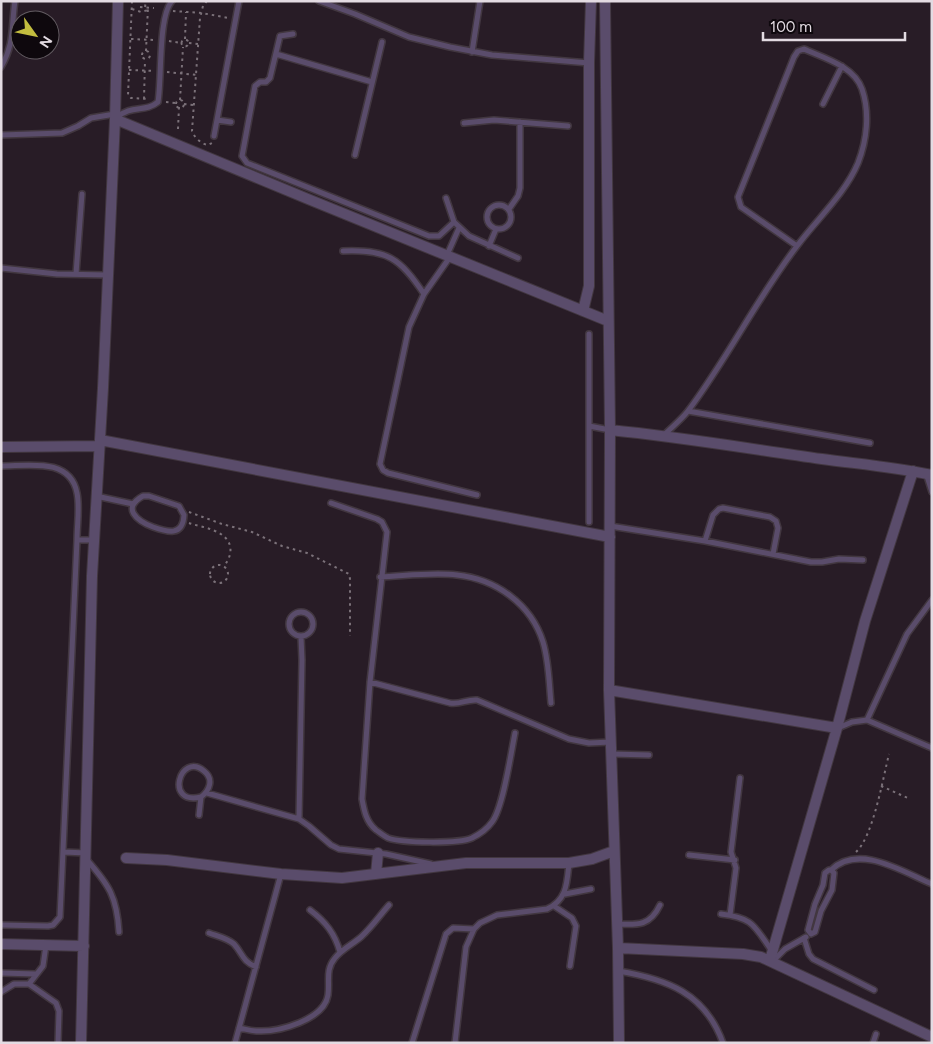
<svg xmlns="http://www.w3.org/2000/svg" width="933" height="1044" font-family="Figtree,sans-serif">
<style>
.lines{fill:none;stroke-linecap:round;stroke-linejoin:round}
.service-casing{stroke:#423740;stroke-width:8}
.minor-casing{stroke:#423740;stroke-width:12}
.path{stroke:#7b7179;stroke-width:2;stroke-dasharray:2.5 4;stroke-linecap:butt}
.service{stroke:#5a4c6b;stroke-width:5}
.minor{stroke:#5a4c6b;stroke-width:10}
</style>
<rect width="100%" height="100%" fill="#281c26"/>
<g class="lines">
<defs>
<path id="service" d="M319,1l36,13 54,23 41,10 42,8 97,8
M293,34l-13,2 -10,42 -4,4h-6l-5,4 -12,65 -1,5 5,7 182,73h10l15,-14
M472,52l8,-51
M276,54l96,28
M1,67c14,-24 10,-40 14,-66
M823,104l19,-38
M116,118c16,-14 29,-5 42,-16 4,-23 0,-86 14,-101
M217,120l14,2
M464,123l30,-3 74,6
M1,135l61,-2 16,-7 13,-8 24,-4
M214,136l25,-135
M355,155l27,-113
M446,198l8,24 15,14 49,22
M487 217a12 12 0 1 1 24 0a12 12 0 1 1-24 0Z
M509,209l9,-13 2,-8v-66
M489,246l7,-17
M343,251c44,-2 57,7 81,43
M447,255l12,-27
M450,257l-26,37 -15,33 -29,137 3,6 5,3 89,22
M1,268l56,6 50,1
M76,274l6,-80
M589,334v188
M688,411l182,32
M589,426l21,4
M664,435c8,-8 17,-15 24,-24 40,-53 69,-113 109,-165 20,-27 48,-52 61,-83 9,-23 12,-50 4,-74 -8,-23 -38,-31 -58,-40l-6,2 -4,6 -56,140 3,10 56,39
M1,466c27,0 69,-9 76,27 3,14 0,32 0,47l-17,377 -7,8 -5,1 -47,-1
M926,473l6,19
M96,496l37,8
M143,496h6l30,10 5,9c-1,22 -17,17 -31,12 -16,-6 -32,-19 -10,-31z
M331,503l46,16 5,3 5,10 -17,150 -8,117c2,11 4,23 14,31 3,2 8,6 12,8 14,5 70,6 84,0 8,-4 15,-9 20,-16 11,-14 19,-69 23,-89
M610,526l95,15 106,21h11l17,-3 24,1
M77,540h17
M705,541l8,-26 6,-6 4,-1 47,9 6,4 2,7 -5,26
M380,577c25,-1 52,-5 77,-2 39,4 74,29 86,67 6,20 6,41 8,61
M289 624a12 12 0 1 1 24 0a12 12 0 1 1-24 0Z
M370,682l80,21c10,2 17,-4 27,-3l92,39 20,4 22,-1
M867,720l40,-86 25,-34
M838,728l14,-6 15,-2 65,28
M612,754l37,1
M207,793l92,26 10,7 22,19 8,4 47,5 45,10
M199,815l2,-18c9,-7 13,-18 3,-26 -24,-20 -40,35 -3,26
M299,819l3,-159 -1,-23
M64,852l22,1
M689,855l46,5
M87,860c22,25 30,37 32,72
M829,870h2l3,3 -2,17 -11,21 -6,21 -4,2 -3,-4 7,-26 8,-19 2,-12z
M831,870c28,-27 72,2 101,14
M565,894l26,-5
M554,906l18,12 4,8 -6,40
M310,910c16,12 25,24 30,42
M721,914c33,4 33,12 51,37
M730,915l6,-47 -5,-16 9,-74
M617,924c21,1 33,2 43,-19
M209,933c8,3 18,5 25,11 9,10 8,17 22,23
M804,938l5,16 4,5 61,31
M773,961l12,-12 21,-12
M618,971c49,8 87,22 105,72
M1,973l35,1
M29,984l14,-18 3,-21
M1,992l13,-8h15l27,19 3,8 -1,32
M239,1028c6,1 12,3 19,3 21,1 66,-11 70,-36 2,-14 -3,-25 7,-37 7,-9 18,-14 26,-21 11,-10 19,-22 28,-32
M235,1043l46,-169
M412,1043l34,-109 7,-6 21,1
M455,1043l11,-96 8,-18 6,-6 17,-8 50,-6c20,-9 20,-26 22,-46
M873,1043l3,-9"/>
<path id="minor" d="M605,1l5,429 -1,260 9,258 1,95
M115,119l193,80 300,122
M583,311l6,-25v-223l2,-62
M610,430c71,7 141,19 212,29 37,5 73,8 110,16
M100,440l510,97
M1,447l98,-1
M609,690l228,38
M126,858l41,2 114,14 61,4 124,-15h103l23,-4 22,-8
M376,874l2,-21
M1,944l83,2
M618,948l125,6 18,3 171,80
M770,960l67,-232 28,-107 48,-150
M81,1043l11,-467 11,-188 12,-269 3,-118"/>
</defs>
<use href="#service" class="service-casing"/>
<use href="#minor" class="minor-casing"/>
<path class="path" d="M132,1l-4,94 3,3 17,1
M207,1l-4,5 -3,12 -8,113c2,6 9,13 16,14l4,-2
M140,7l14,1
M145,7l1,-6
M132,9l9,3 7,-2
M173,11l29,2 26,5
M131,39l23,1
M185,39l1,-27
M181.5 43a3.5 3.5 0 1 1 7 0a3.5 3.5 0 1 1-7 0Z
M169,41l12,2
M189,43l9,1
M142 55a4 4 0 1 1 8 0a4 4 0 1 1-8 0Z
M146,51l2,-44
M129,70l26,1
M167,72l30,3
M144,99l1,-39
M180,100l3,-53
M176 104a4 4 0 1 1 8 0a4 4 0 1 1-8 0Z
M166,102l10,1
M184,104l10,1
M178,129l1,-22
M189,512l33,12 30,8 30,14 25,7 42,21 1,5v57
M189,523c8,3 18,4 26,8 17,7 20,21 9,35
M210 574a9 9 0 1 1 18 0a9 9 0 1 1-18 0Z
M881,786l29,13
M856,852c17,-15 27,-74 33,-98"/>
<use href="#service" class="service"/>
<use href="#minor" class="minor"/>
</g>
<rect width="933" height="1044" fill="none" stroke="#e3dbe2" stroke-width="5"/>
<g transform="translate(35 35) rotate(123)"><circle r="24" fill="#0e080d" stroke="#635c62"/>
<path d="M0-4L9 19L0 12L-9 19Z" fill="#c3bd3f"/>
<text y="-8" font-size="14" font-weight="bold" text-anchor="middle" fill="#e3dbe2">N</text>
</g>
<path d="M763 32v8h142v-8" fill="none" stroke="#e3dbe2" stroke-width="2.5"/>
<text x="770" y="32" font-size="15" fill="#e3dbe2" stroke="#0e080d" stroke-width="4" paint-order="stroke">100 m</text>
</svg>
